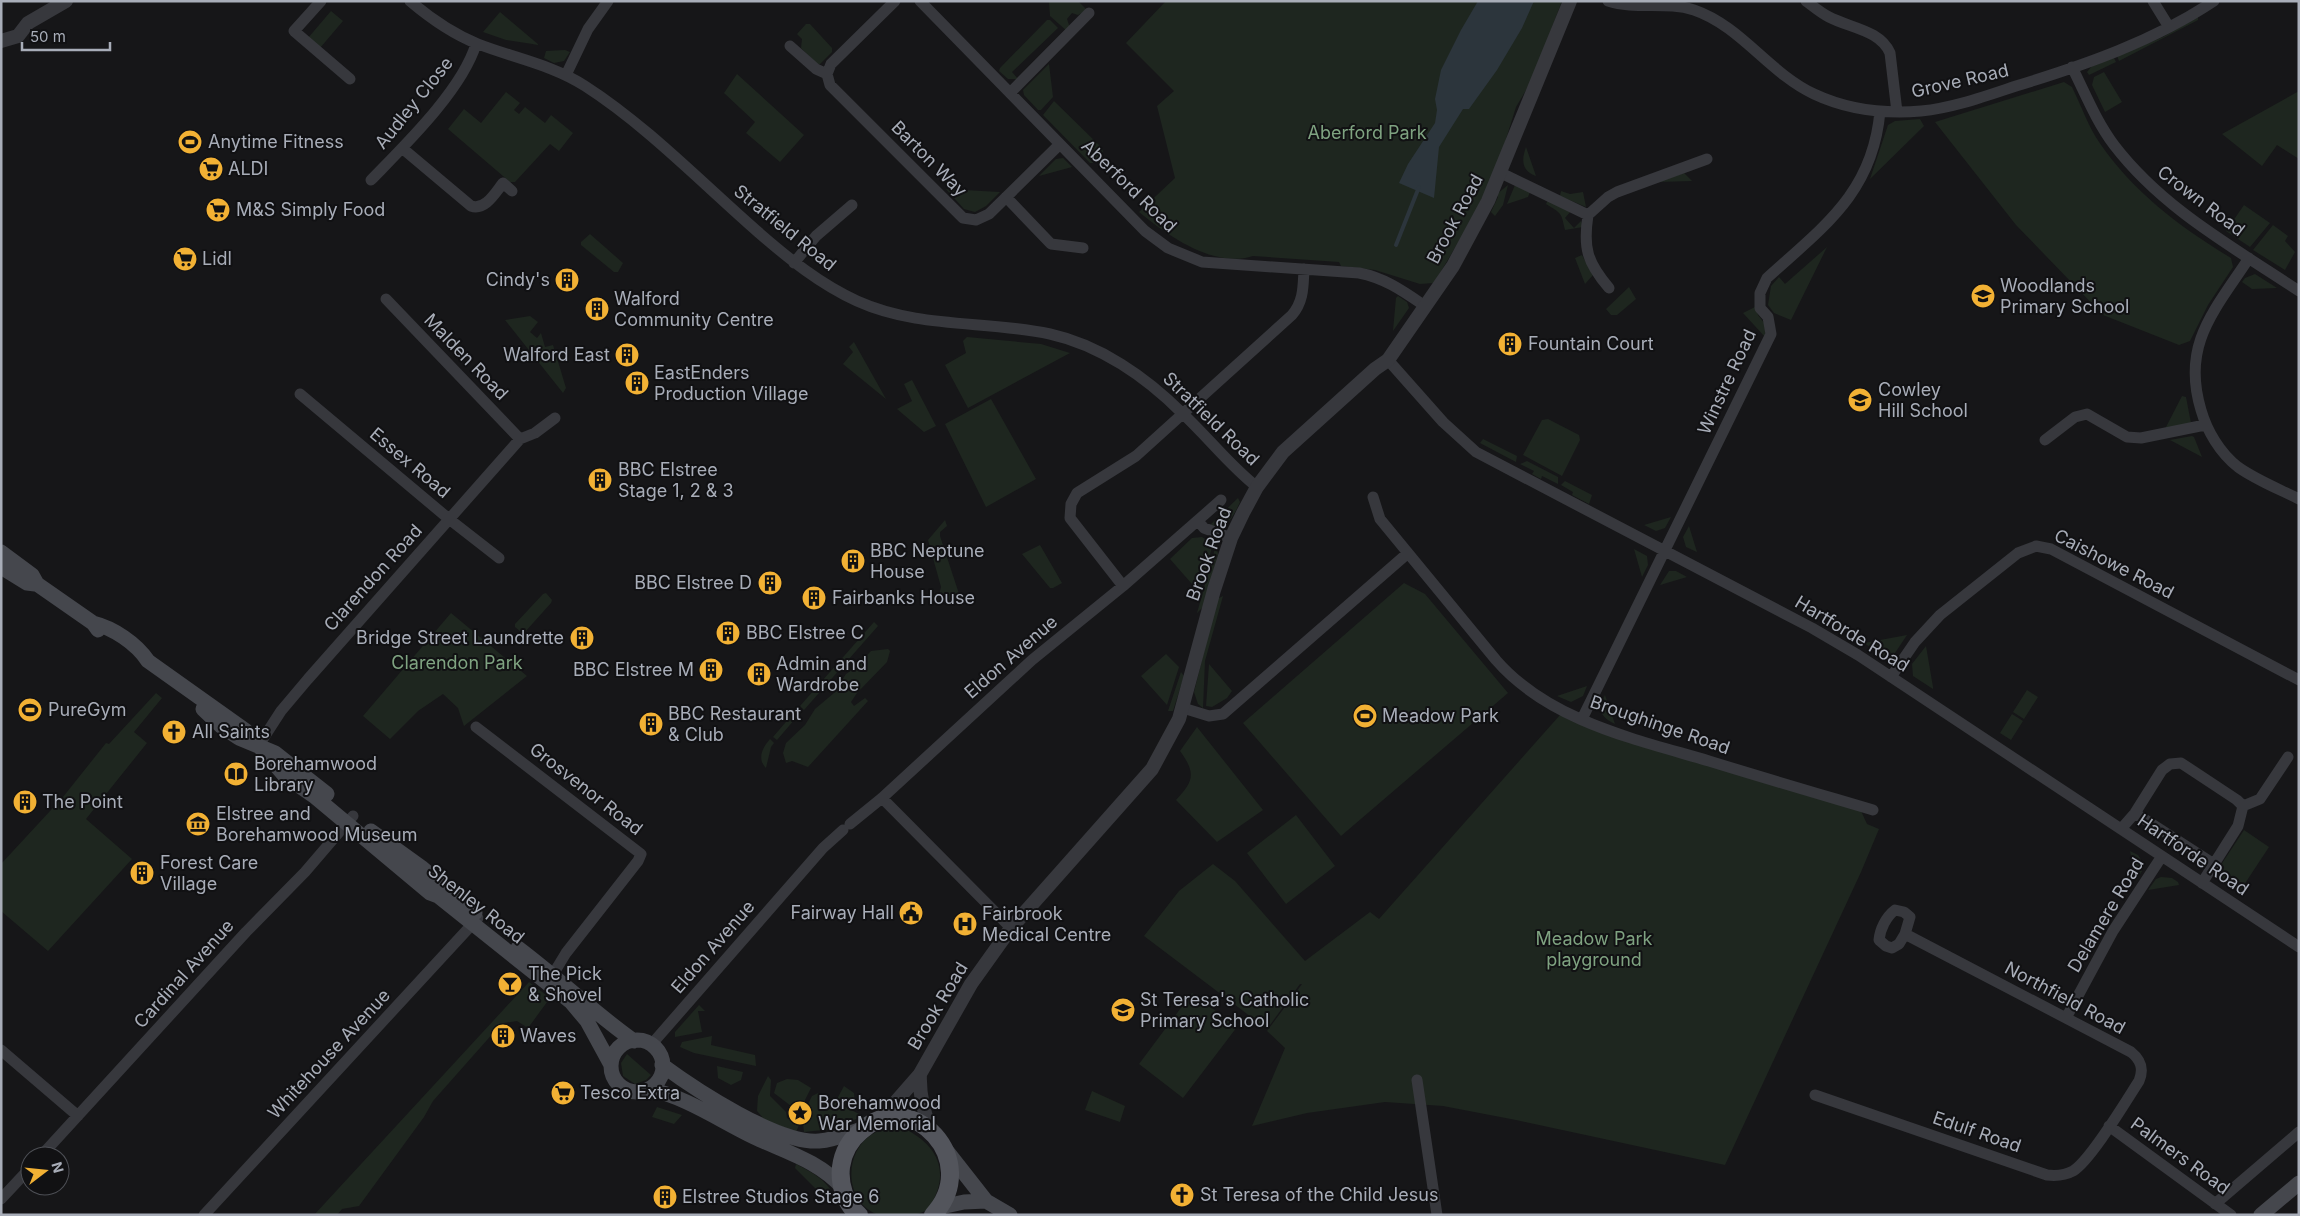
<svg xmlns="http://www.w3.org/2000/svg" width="2300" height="1216" font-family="Inter,sans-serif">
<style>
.green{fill:#1e261f}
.water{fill:#2c353c}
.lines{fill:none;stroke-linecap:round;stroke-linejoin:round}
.stream{stroke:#2c353c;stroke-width:4}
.minor{stroke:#37383d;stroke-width:11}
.tertiary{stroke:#37383d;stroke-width:14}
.secondary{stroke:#45474d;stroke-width:15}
.primary{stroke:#53555c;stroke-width:18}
.labels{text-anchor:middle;stroke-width:4;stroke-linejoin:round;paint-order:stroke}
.street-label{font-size:18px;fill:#a8adb8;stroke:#111113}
.park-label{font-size:18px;fill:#7fa381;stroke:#111113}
.poi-label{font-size:18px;fill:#a8adb8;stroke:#111113;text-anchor:start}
</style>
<rect width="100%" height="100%" fill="#161618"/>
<path class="green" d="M1049,1h29l9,9 -9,5 -6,-2 -5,6 3,9 -2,4 -18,-16z
M1166,1h396l-30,79 -16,27 -20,64 -28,55 -34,57 -14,1 -45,-14 -34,-4 -2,-4 -86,-6c-39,13 -86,-21 -114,-44l36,-34 -18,-72 17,-15 -48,-48z
M331,11l12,10 -23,27 -12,-10z
M500,12l39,33 -33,-5 -23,-8z
M2198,17v3l-79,41 -2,-5 46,-19z
M1047,20h3l8,8 -46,44 6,7h-10l-9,-8 1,-3z
M806,24h4l22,24v4l-12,12h-3l-16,-16 1,-9 -5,-5z
M565,50l5,2 -6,9 -10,2 -10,-5 2,-7z
M2114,58l2,4 -27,13 -2,-3 6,-7z
M1049,64l4,33 -12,13h-3l-14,-15 -1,-5z
M2104,72l18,30 -17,10 -13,-27 2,-8z
M737,74l67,61 -24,27 -34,-29 9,-11 -31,-29z
M2064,82l8,5c9,18 16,39 27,55 34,50 81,85 132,116l2,9 -25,38 -18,36 -11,4 -76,-30 -87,-90 -81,-103z
M2299,91v68l-22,-14 -15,21 -40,-32z
M506,92l14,11 -6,7 5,4 6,-7 20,16 6,-8 22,18 -14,18 -9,-7 -35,38h-5l-62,-53 16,-20 17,14z
M1054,101l48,47 1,4 -10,11h-3l-47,-48z
M1920,119l4,7 -54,53 18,-54 7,-4z
M1526,147l10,29c-14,-5 -15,-15 -10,-29z
M1063,158l9,9 -33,9 17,-17z
M1684,173l8,8 -35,1z
M1508,185l-5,20 -8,11 -4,-4 7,-15 -1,-3z
M1515,185l15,7 -2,5 -21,7z
M946,189l54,3 -14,14 -11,6 -11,-3z
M1561,191l9,3 13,-2 3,15 -26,-11z
M1548,200l23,11 -6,7 9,10 7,-7 2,6 -18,3c-4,-18 -3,-16 -19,-26z
M2244,205l26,18 -20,24 -24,-16z
M2273,225l15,11 -3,5 10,11 -10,18 -32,-20z
M590,234l33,29 -5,9h-4l-33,-27v-3z
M1827,247l-36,73 -17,-7 -6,-8 3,-19 8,-9 6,7z
M1582,255l11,20 -8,9 -10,-26z
M2255,274l22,14 -25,1 -10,-7 3,-4z
M1629,287l7,12 -19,16h-6l-5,-6z
M1398,296l9,6 2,6 -16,23 3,-33z
M1755,307l3,8 7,9v13l-22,-24z
M530,316l8,6 -8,10 7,6 4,-5 4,14 8,-2 13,43 -3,5 -58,-73z
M967,337l74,7 29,9 -102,55 -23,-43 21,-12 -3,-12z
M854,342l32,57 -43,-35 10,-12 -4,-5z
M912,380l24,46 -12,6 -27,-23 15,-8 -8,-17z
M2182,396l4,1 5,26 -26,6z
M991,399l45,80 -50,28 -41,-83z
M1548,419l31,16 1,5 -18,36 -39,-21 19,-35z
M2194,437l8,20 -32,-17 22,-4z
M1483,439l34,17 -1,6 -36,-19z
M1527,461l31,16v7l-16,-8 -1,3 -9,-5 2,-3 -14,-7z
M1565,481l27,14 -3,9 -17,-9 1,-3 -12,-7z
M1238,498l2,4c-6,13 -13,29 -30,23z
M1671,517l-6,11 -9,3 -12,-6z
M945,520l2,6 -7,6v4l23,70 -24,-11 2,-8 -13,-47z
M1689,526l8,26 -11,-5 -3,-10z
M1202,537l11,7 -14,48 -29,-33 22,-21z
M1040,545l22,38 -9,5h-3l-28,-34z
M1216,545l2,9 -14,52 -7,7z
M1634,549l13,7 1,9 -6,12z
M1669,571h7l11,6 -27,8z
M1404,583l21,11 83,99 -167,143 -98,-113z
M546,593l6,7 -1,3 -26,29h-4l-6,-5v-3l28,-30z
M1223,596l-18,65 -2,47 -5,-4 -4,-12 23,-93z
M451,613l76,63 -63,50 -6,-18 -15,-14 -25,17 -28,28 -27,-23z
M874,622l4,4 -74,84 -4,-4z
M1907,635l-12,18 -10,4 -21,-14z
M1926,646l7,41v2l-20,-13 -1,-12z
M888,649l2,2 -3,11 -30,31 -6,9 3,4 11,-8 3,3 -60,66 -16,-6 -6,2 -3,-10 3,-10 19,-18 10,-16 19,-16 12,-19 9,-6 16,-17z
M1166,654l13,13 -12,38 -26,-29z
M1209,664l23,27 -5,7 -15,9 -6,-1z
M1181,672l3,4 -11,35h-5z
M1587,686l-4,10 -12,6 -14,-6z
M2027,690l11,7 -14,22 -11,-7z
M156,693l6,5 -28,34 13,11 -61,76 46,40 -84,92 -47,-40v-47l62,-67 43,-54 3,1z
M1605,695l10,29c-15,-7 -18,-15 -10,-29z
M797,709l4,3 -24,28 -4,-3z
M2012,714l11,7 -12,19 -11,-7z
M1560,715l301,96 6,13 12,5 -18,43 -136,293 -209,-45 -73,-14 -58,-4 -78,11 -55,13 33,-78 -18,-17 35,-47h-2l-33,45 -123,-93 35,-45 34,-27 22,17 70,80 65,-49 9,7z
M1197,727l66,83 -46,32 -41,-42c18,-19 20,-27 4,-49z
M770,739l4,4 -3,4 -5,21c-9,-9 -4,-20 4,-29z
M1296,815l39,51 -49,38 -39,-51z
M2244,830l25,17 -29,44 -20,-13 -1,-10z
M2130,851l8,4 5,8 -1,8 -6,10z
M2161,877l11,1 6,4 1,3 -31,5 8,-11z
M529,982l21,16 -22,30 -11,-7 -13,2 -9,8 -62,70 -9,16 -65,89 -17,3 -5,6h-23z
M1192,993l45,34 -54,71 -44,-34z
M699,1005l6,6h-7l4,21 -27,5v-5z
M712,1036l-1,9 44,10 1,11 -62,-13 -14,-6 2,-5z
M627,1054l24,21 -5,5 -11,4 -12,-8 -2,-13z
M717,1066l26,6 -2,8 -10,5 -13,-7z
M768,1076l3,4 -1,16 16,16 1,6 12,7 -3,7 -31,-12 -8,-9 1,-15z
M787,1079l11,1 13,8 -8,16 -6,-2 -6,4 -17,-13 3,-10z
M844,1086l10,7 1,12h-6l-12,-6z
M1092,1091l33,15 -5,16 -35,-12z
M818,1093l45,23 -30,13 -29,3 -1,-8 7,-5 -3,-13 5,-10z
M657,1107l25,8 -8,9 -22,-7z
M901,1127c35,16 51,43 29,79 -6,9 -18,9 -28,9 -8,0 -19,1 -26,-1 -32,-14 -32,-61 -5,-79 9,-6 20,-7 30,-8z
M796,1164c15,8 32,16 38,33l-3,7 -36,-36z"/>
<path class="water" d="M1478,1h56l-12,27 -25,42 -28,39h-6l-24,38 -5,51 -35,-15 9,-19 27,-41 2,-13 -2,-11 6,-29 20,-40z"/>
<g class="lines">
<path class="stream" d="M1396,245l23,-58"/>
<path class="minor" d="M321,1l-27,30 56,48
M410,1c20,17 43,33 68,43 36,14 75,21 107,42 61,39 119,99 173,146 31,27 62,52 99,69 62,28 128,19 193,33 50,11 96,43 132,79 26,24 47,52 75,74
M920,1l225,230 23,17 34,14 157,11c26,5 44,18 66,33
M1608,1c28,9 58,0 86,9 47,16 75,63 120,84 34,16 70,20 107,17 32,-3 65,-15 95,-25 69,-21 138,-45 198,-85
M1806,1c8,6 15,12 23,16 21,11 51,13 61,36l7,59
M2153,1l16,26
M790,46l26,23 11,5 3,11 133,133 13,2 13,-6 71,-70
M2072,67c13,26 24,54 42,78 49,64 119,102 185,146
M827,74l4,-10 64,-63
M566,75l22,-46 20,-28
M1010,93l79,-80
M402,148l69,58c14,5 24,-13 32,-23l9,8
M1501,173l87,42 20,-18 9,-5 90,-33
M371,180c34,-35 91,-90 105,-136
M1006,197l45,47 32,4
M1588,215c-5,33 -1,47 21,73
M2249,258c-34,52 -68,86 -48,152 6,21 19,43 37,57 18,13 41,22 61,32
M794,263l22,-27 36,-31
M386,299l134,140
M1388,360l55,62 33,30 336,176 46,27 441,292
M300,394l149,125 50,39
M2045,440l30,-23 12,-3 40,23 14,1 64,-13
M1373,497l7,22 116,141c53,61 139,79 213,101 55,17 110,33 164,49
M1198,521l6,7 27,10
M1123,586l-53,-68 1,-14 6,-11 59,-37 156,-141c12,-14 11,-29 12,-46
M1891,677l24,-35 25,-27 78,-62 18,-7 15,3 248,131
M1183,708l26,8 14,-2 185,-161
M1582,719l189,-385 -3,-17 -8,-9v-15l7,-15c56,-51 106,-85 113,-167
M476,727l165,127 -3,7 -72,92 -17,28
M259,745l22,-34 27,-32 212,-240 15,-6 20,-15
M882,798l129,130
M2243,806l17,-7 28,-42
M2135,813l79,51
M850,824l32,-26 150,-138 91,-74 98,-86
M2121,829l14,-16 27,-43 8,-6 11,-1 56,37 6,6 -5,20 -36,57
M2066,1018l47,-87 49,-75
M651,1045l172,-197 20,-18
M1,1050l77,66
M1417,1080l20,135
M1815,1095l232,80c9,1 17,1 26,-4 18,-11 53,-70 66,-90 5,-12 2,-21 -8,-29l-226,-118 -6,10 -7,4 -6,-2 -7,-6c1,-11 7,-23 16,-30l9,2 6,5 -5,17
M2109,1126l122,89
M41,1156l205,-224 59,-60 48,-56
M1,1199l29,-31
M2215,1204l84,-72
M204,1215l274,-297"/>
<path class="tertiary" d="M1,41l17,-5 10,-13 38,-22
M920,1074c-1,20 3,37 11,57
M875,1122l17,-16 28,-32 51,-90 40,-56 141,-159 27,-50 35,-129 17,-52 12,-25 14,-26 26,-35 92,-83 13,-9 65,-94 35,-65 82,-200"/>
<path class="secondary" d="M1,552l31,23 5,9 56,39 5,7
M1,567l26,16 8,1
M93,623c20,5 43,20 55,38l97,69 40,46 29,20 116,97 8,3 133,106 16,19 24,44
M203,709l18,17 18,12 36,15 52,41
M371,831l50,36 54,46
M518,948c40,30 75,64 116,93
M611 1066a26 26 0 1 1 52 0a26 26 0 1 1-52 0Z
M662,1065c34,25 116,79 157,76 16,-1 30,-8 45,-13
M649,1089c37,8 70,31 105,48 32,15 65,24 89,51
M946,1150l40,51 24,14
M941,1207l23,-5 22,-1
M2261,1215l38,-32"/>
<path class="primary" d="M859,1215c-14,-11 -20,-31 -18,-48 2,-15 9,-27 20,-36 51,-46 122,30 72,84"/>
</g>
<defs>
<symbol id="stadium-disc" viewBox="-11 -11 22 22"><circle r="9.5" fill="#f2b134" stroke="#111113"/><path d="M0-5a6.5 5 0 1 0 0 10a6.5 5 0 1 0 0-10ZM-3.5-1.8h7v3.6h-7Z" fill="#111"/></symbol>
<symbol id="supermarket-disc" viewBox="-11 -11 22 22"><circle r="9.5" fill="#f2b134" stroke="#111113"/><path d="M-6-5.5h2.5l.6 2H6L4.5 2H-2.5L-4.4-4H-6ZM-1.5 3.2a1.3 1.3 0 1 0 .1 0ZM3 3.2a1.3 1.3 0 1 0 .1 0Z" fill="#111"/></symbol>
<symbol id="building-disc" viewBox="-11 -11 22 22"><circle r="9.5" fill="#f2b134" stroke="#111113"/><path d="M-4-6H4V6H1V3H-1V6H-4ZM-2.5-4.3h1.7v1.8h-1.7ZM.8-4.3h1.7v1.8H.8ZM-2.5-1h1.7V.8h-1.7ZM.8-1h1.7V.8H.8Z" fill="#111"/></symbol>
<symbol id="school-disc" viewBox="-11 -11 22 22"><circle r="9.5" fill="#f2b134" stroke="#111113"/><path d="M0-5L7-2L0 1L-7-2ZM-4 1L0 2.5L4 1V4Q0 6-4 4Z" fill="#111"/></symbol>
<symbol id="church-disc" viewBox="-11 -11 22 22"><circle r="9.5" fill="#f2b134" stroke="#111113"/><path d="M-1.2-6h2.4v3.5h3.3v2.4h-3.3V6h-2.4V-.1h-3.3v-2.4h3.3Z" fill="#111"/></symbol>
<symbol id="library-disc" viewBox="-11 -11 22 22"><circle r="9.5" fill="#f2b134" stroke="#111113"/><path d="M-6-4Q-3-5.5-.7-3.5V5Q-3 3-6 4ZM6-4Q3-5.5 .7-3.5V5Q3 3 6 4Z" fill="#111"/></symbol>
<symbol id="museum-disc" viewBox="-11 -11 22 22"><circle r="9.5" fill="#f2b134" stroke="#111113"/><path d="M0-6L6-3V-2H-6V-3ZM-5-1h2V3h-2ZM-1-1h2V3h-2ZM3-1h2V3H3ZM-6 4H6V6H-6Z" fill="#111"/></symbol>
<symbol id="civic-disc" viewBox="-11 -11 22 22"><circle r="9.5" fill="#f2b134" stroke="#111113"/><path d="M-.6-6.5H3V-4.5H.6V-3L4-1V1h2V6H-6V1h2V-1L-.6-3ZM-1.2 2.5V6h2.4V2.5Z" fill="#111"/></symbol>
<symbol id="hospital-disc" viewBox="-11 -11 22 22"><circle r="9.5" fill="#f2b134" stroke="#111113"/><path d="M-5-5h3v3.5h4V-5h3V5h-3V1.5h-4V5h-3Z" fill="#111"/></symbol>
<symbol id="bar-disc" viewBox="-11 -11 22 22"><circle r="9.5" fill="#f2b134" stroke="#111113"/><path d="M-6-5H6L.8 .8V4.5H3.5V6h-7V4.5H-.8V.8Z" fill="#111"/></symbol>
<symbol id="sight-disc" viewBox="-11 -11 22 22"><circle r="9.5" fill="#f2b134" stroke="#111113"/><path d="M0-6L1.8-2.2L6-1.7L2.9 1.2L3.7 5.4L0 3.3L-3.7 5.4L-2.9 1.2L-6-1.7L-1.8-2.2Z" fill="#111"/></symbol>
</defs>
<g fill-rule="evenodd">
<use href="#stadium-disc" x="176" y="128" width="28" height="28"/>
<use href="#supermarket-disc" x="197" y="155" width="28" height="28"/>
<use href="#supermarket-disc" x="204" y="196" width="28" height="28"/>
<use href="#supermarket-disc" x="171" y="245" width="28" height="28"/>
<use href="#building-disc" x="553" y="266" width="28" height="28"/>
<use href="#school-disc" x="1969" y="282" width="28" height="28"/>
<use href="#building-disc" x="583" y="295" width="28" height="28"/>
<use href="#building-disc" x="1496" y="330" width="28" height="28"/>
<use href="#building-disc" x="613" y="341" width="28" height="28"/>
<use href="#building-disc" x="623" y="369" width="28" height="28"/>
<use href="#school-disc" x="1846" y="386" width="28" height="28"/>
<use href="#building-disc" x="586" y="466" width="28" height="28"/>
<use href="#building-disc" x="839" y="547" width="28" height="28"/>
<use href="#building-disc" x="756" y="569" width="28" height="28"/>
<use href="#building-disc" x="800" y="584" width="28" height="28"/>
<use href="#building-disc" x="714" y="619" width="28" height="28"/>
<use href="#building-disc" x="568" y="624" width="28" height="28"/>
<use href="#building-disc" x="697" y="656" width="28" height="28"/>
<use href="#building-disc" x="745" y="660" width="28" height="28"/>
<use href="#stadium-disc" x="16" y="696" width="28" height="28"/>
<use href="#stadium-disc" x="1351" y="702" width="28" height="28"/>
<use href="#building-disc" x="637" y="710" width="28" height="28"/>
<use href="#church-disc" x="160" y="718" width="28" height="28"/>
<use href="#library-disc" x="222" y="760" width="28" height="28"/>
<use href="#building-disc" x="11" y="788" width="28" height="28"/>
<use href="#museum-disc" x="184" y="810" width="28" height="28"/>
<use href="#building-disc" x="128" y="859" width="28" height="28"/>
<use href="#civic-disc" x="897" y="899" width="28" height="28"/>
<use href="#hospital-disc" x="951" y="910" width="28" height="28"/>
<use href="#bar-disc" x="496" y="970" width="28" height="28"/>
<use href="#school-disc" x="1109" y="996" width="28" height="28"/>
<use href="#building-disc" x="489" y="1022" width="28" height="28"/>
<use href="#supermarket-disc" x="549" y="1079" width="28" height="28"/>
<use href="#sight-disc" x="786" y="1099" width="28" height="28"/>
<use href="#church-disc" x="1168" y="1181" width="28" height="28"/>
<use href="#building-disc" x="651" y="1183" width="28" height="28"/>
</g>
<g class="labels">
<g class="street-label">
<text transform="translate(1960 81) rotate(-13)" y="6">Grove Road</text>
<text transform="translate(414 103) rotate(-51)" y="6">Audley Close</text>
<text transform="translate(929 159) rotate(45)" y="6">Barton Way</text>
<text transform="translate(1129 186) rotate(44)" y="6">Aberford Road</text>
<text transform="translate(2201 201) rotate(37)" y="6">Crown Road</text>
<text transform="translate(1455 219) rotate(-62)" y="6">Brook Road</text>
<text transform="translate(785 228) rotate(39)" y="6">Stratfield Road</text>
<text transform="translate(466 357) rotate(46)" y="6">Malden Road</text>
<text transform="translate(1727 382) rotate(-65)" y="6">Winstre Road</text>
<text transform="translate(1211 419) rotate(44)" y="6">Stratfield Road</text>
<text transform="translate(410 463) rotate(40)" y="6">Essex Road</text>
<text transform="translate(1209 554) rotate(-70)" y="6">Brook Road</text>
<text transform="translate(2114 564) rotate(27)" y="6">Caishowe Road</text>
<text transform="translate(373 578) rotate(-48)" y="6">Clarendon Road</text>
<text transform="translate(1852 634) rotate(31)" y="6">Hartforde Road</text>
<text transform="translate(1011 657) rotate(-41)" y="6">Eldon Avenue</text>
<text transform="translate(1660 725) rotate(19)" y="6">Broughinge Road</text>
<text transform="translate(586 789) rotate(38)" y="6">Grosvenor Road</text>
<text transform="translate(2193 855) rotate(34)" y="6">Hartforde Road</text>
<text transform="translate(476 904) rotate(38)" y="6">Shenley Road</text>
<text transform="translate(2106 915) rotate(-59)" y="6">Delamere Road</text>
<text transform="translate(713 947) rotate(-49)" y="6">Eldon Avenue</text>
<text transform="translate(184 974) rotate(-48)" y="6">Cardinal Avenue</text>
<text transform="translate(2065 998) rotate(28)" y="6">Northfield Road</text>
<text transform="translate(938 1006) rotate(-59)" y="6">Brook Road</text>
<text transform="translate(329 1054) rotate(-47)" y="6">Whitehouse Avenue</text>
<text transform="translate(1977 1132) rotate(19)" y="6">Edulf Road</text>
<text transform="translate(2180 1156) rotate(36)" y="6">Palmers Road</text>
</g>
<g class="park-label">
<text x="1367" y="139">Aberford Park</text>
<text x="457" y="669">Clarendon Park</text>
<text x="1594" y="945">Meadow Park<tspan x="1594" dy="21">playground</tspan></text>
</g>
<g class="poi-label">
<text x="208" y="148">Anytime Fitness</text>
<text x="228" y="175">ALDI</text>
<text x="236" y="216">M&amp;S Simply Food</text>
<text x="202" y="265">Lidl</text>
<text x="550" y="286" text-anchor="end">Cindy's</text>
<text x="2000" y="292">Woodlands<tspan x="2000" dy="21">Primary School</tspan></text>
<text x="614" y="305">Walford<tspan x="614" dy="21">Community Centre</tspan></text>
<text x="1528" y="350">Fountain Court</text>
<text x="610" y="361" text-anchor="end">Walford East</text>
<text x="654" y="379">EastEnders<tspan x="654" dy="21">Production Village</tspan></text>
<text x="1878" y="396">Cowley<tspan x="1878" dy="21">Hill School</tspan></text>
<text x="618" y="476">BBC Elstree<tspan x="618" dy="21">Stage 1, 2 &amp; 3</tspan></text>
<text x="870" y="557">BBC Neptune<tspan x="870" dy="21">House</tspan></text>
<text x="752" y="589" text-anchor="end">BBC Elstree D</text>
<text x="832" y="604">Fairbanks House</text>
<text x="746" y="639">BBC Elstree C</text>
<text x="564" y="644" text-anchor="end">Bridge Street Laundrette</text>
<text x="776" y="670">Admin and<tspan x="776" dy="21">Wardrobe</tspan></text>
<text x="694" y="676" text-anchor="end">BBC Elstree M</text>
<text x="48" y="716">PureGym</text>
<text x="668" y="720">BBC Restaurant<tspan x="668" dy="21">&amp; Club</tspan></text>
<text x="1382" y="722">Meadow Park</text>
<text x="192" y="738">All Saints</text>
<text x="254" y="770">Borehamwood<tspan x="254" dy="21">Library</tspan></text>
<text x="42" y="808">The Point</text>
<text x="216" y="820">Elstree and<tspan x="216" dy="21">Borehamwood Museum</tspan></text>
<text x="160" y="869">Forest Care<tspan x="160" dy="21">Village</tspan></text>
<text x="894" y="919" text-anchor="end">Fairway Hall</text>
<text x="982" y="920">Fairbrook<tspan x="982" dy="21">Medical Centre</tspan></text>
<text x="528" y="980">The Pick<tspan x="528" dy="21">&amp; Shovel</tspan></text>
<text x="1140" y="1006">St Teresa's Catholic<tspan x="1140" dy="21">Primary School</tspan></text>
<text x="520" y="1042">Waves</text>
<text x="580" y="1099">Tesco Extra</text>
<text x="818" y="1109">Borehamwood<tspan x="818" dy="21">War Memorial</tspan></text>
<text x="1200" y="1201">St Teresa of the Child Jesus</text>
<text x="682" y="1203">Elstree Studios Stage 6</text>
</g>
</g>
<rect width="2300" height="1216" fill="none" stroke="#a8adb8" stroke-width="5"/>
<g transform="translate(45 1171) rotate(74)"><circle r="24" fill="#111113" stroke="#4d4f55"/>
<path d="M0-4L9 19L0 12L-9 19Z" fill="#f2b134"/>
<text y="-8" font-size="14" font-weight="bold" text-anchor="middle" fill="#a8adb8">N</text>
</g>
<path d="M22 42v8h88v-8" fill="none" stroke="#a8adb8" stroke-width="2.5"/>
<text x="30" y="42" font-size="15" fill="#a8adb8" stroke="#111113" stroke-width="4" paint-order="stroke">50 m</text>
</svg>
